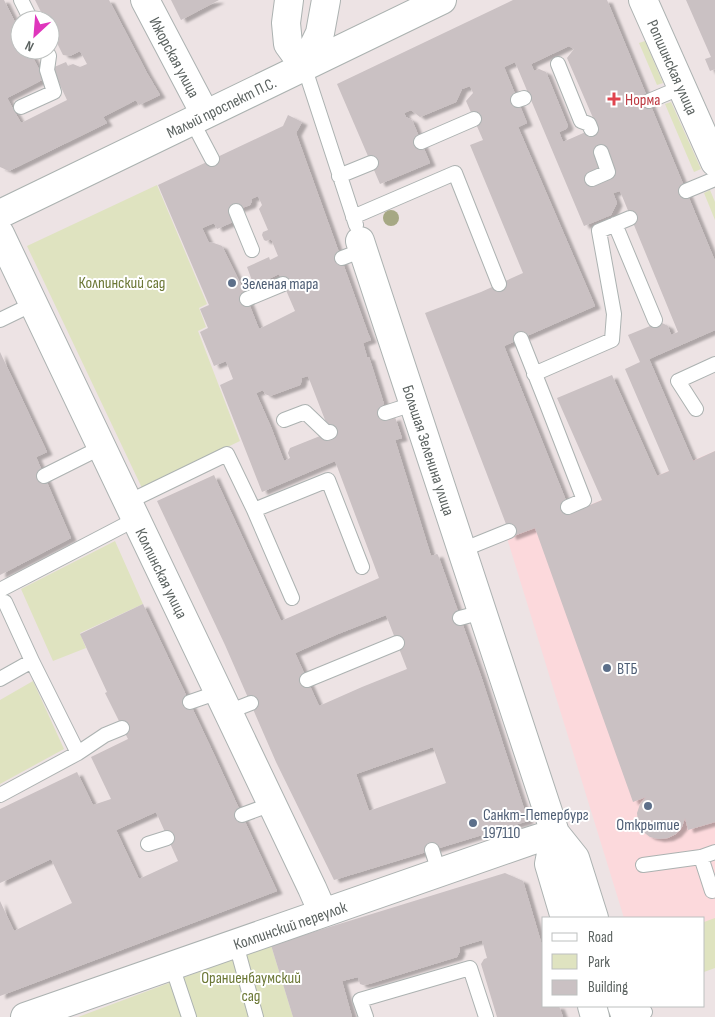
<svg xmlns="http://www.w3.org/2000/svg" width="715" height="1017" font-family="'Sofia Sans Condensed',sans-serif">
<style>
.commercial{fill:#fcd9dc}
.green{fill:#dfe3c0}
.building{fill:#cac1c3;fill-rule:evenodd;filter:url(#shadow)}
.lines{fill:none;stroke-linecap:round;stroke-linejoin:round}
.lane-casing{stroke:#acb2b1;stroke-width:16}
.street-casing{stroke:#acb2b1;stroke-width:30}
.secondary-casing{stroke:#abb2b0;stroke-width:30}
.lane{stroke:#fff;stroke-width:14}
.street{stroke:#fff;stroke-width:28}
.secondary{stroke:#fff;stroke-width:28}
.tree{fill:#a6a884}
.health-dot{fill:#e0444e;stroke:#fff;stroke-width:2}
.service-dot{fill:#5c6f8a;stroke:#fff;stroke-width:2}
.labels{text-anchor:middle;stroke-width:4;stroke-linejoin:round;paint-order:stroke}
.street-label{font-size:16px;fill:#5b6260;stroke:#fff}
.health-label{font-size:16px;fill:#be3a42;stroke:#fff;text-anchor:start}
.park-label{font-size:16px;fill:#6c7836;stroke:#fff}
.service-label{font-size:16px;fill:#4e5e75;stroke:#fff;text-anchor:start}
</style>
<defs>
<filter id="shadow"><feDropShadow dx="5.5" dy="3" stdDeviation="1" flood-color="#0004"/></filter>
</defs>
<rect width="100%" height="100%" fill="#ede3e4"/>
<path class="commercial" d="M715,451v481l-11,3v-17h-80l-117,-380 64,-25z"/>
<path class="green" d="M645,41l18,42 -6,2 -18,-42z
M671,102l30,67 -7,3 -29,-68z
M157,185l50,119 -8,4 7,19 -8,4 42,110 -98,47 -115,-242z
M710,190l5,12v18l-11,-27z
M115,541l28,63 -63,29 6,15 -33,13 -32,-72z
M33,681l31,68 -64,35v-84z
M715,918v50l-11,4v-50z
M271,945l22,72h-215z"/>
<path class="building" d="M0,0h4l16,32v18h9l15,29 -37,19 14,25 46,-23 -15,-32 14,-6 2,4 5,-2 7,3 7,-3 -7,-13 -10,5 -7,-1 -13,-26v-9h-5l-10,-20h74l38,73 13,22 -21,10 -3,-5 -33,17 4,6 -98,48 -9,-4z
M171,0h48l-38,20z
M513,0h94l108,261v69l-66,29 44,102 22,-10v371l-27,8 -3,-12 -3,9 -6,7 -8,4 -9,1 -9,-2 -8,-6 -4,-9 -1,-9 3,-9 6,-7 -13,5 -98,-274 -24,9 -86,-224 56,-21 42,-19 -53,-128 13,-5 -17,-39 7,-8 -3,-7 -8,3 -6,13 -36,15 -9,-7 -7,3 2,4 6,3 18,43 -50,21 -43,-100zM569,46l5,3 -7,9 30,69 -34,15 -4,-10 7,-3 2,-3 -22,-54 -7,-3 -5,2 -3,-7zM515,62l69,164 27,-11 6,-12 -4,-10 7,-2 58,141 -7,3 -3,-9 -8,-4 -32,13 12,27 -15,7 44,102 -12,5 -45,-101 -55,23 45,102 -31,13 -67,-167 91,-40 -77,-179 9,-4 -23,-56zM608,163l5,14 -24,10 -4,-11 15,-6z
M686,0h29v69l-5,2 -5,-12 6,-2z
M288,115l14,7 -6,11 72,200 3,7 -8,3 4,14h2l15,47 -2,1 5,15 8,-3 7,21 -7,2 36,116 6,-2 1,1 44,124 46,142 -194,59 -58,-118 -51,-117 -68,-144 57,-26 67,146 98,-43 -44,-117 -73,31 -42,-107 13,-6 -7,-18 -12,5 -14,-34 8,-4 -8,-19 9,-4 -51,-120 125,-59zM258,196l4,9 -3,4 9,21 -5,2 -1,3 2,5 2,1 5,-2 7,17 -8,4 -1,-3 -22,10 7,19 25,-12 16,37 -36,18 -15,-38 -22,-45 -11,-4 -2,1 -7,-15 12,-5 3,6 18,-8 -4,-9 19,-7 2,-4 -1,-2zM308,376l24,62 -5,2 -7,-4 -30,12 -2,5 2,5 -6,3 -13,-34 -15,-34 7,-3 2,4 5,2 30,-11 2,-5 -1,-2zM386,615l21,54 -45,18 -43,19 -24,-53 43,-19zM433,747l13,36 -77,28 -13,-37z
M0,352l47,100 -11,5 35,81 -71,37z
M143,604l69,146 65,141 -277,105v-95l14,30 58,-28 -21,-44 -51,24v-74l77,-37 16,33 18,-6 -20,-42 37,-18 -23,-46 2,-1 -27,-58zM156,812l22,49 -39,18 -23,-49z
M505,873l18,8 21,71v54h15l4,11h-66l-16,-53 3,-5 3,-1 -5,-18 -23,7 1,4 -3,6 -88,27 -6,1 -3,-1 -2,-7 -16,4 10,36h-59l-22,-72z"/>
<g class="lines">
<defs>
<path id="lane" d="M21,0l10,20
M558,64l23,57 8,3 2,5
M304,66l52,159
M518,100l6,-2
M649,101l33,-14
M21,107l33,-15 -7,-22 2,-14 -3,-6
M192,121l20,38
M421,142l53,-23
M339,176l32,-13
M592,179l16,-7 -7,-20
M686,191l29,-12
M236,211l16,39
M353,217l102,-44 44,111
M615,224l40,96
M342,258l21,-8
M247,299l36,-15
M0,320l33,-16
M521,339l25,63 38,98 -16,7
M534,374l78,-34 2,-26 -15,-83 31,-13
M696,409l-18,-28 37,-17
M385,413l28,-9
M284,420l21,-8 22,21 3,-1
M44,476l58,-29
M128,502l99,-48 27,56 38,88
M254,510l74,-30 34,87
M462,550l47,-19
M0,590l136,-71
M5,602l27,59
M460,618l22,-6
M0,679l32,-18 46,92 27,-18 17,-7
M307,680l90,-37
M190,702l29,-10
M228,712l23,-9
M0,795l78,-42
M242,815l30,-11
M148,844l19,-6
M432,850l7,22
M701,857l11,34 3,-1
M643,865l58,-8 14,-5
M236,944l20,73
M172,966l17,51
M366,1017l-6,-17 110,-32 16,49
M626,1017l19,-5"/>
<path id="street" d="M145,0l60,114
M289,0l-3,23 2,21 16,22 16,-33 6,-33
M643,0l72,162
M0,234l312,654 11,25
M360,241l195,592 20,25 19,60
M555,833l-6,31 16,54
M592,1006l3,11
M622,1006l4,11
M25,1017l502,-175 28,-9"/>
<path id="secondary" d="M0,214l442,-214"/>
</defs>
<use href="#lane" class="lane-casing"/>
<use href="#street" class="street-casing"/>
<use href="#secondary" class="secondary-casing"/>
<use href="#lane" class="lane"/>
<use href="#street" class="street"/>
<use href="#secondary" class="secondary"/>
</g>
<circle class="tree" cx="391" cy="218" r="8"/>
<path class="health-dot" d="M611.5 91.5h5v5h5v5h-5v5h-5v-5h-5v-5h5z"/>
<g class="service-dot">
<circle cx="232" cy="283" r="5"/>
<circle cx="607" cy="668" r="5"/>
<circle cx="648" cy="806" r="5"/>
<circle cx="473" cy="823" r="5"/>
</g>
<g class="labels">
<g class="street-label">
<text transform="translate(175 57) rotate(62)" y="6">Ижорская улица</text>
<text transform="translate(673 67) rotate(66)" y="6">Ропшинская улица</text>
<text transform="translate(221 107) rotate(-26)" y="6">Малый проспект П.С.</text>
<text transform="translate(429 450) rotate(72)" y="6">Большая Зеленина улица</text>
<text transform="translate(162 573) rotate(64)" y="6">Колпинская улица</text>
<text transform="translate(290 925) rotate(-19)" y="6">Колпинский переулок</text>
</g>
<g class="health-label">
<text x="625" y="105">Норма</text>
</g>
<g class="park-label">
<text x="122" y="288">Колпинский сад</text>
<text x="251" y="983">Ораниенбаумский<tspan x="251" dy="18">сад</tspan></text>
</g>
<g class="service-label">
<text x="242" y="289">Зеленая тара</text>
<text x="617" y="674">ВТБ</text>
<text x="483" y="820">Санкт-Петербург<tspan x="483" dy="18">197110</tspan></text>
<text x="648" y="830" text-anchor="middle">Открытие</text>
</g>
</g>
<rect x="542" y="917" width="162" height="90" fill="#ffffff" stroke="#bdc0bf"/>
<rect x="552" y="933" width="25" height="8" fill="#ffffff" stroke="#bdc0bf"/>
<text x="588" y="942" font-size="15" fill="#5b6260">Road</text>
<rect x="552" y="954" width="25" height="15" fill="#dfe3c0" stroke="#bdc0bf"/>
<text x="588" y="967" font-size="15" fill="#5b6260">Park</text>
<rect x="552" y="980" width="25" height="15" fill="#cac1c3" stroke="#bdc0bf"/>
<text x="588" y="992" font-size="15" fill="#5b6260">Building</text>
<g transform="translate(35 35) rotate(206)"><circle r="24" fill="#ffffff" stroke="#bdc0bf"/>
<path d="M0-4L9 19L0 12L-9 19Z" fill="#df36bc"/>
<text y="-8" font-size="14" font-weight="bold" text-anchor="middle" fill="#5b6260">N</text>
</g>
</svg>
